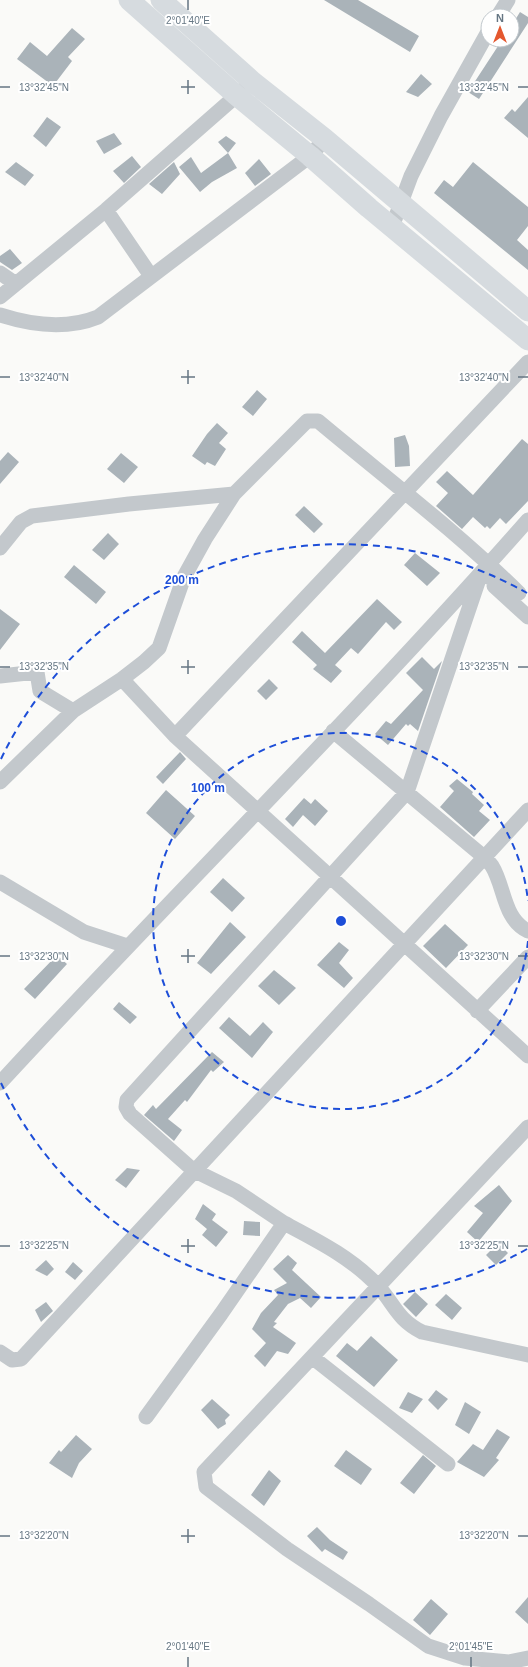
<svg xmlns="http://www.w3.org/2000/svg" width="528" height="1667" font-family="Arial,sans-serif">
<style>
.building{fill:#aab3b9}
.lines{fill:none;stroke-linecap:round;stroke-linejoin:round}
.street{stroke:#c3c8cc;stroke-width:15}
.secondary{stroke:#d6dbdf;stroke-width:21}
.ticks{fill:none;stroke:#657683;stroke-width:1.5}
.ring{fill:none;stroke:#1d4ed8;stroke-width:2;stroke-dasharray:7 5}
.ticks-label{font-size:10px;text-anchor:middle;fill:#657683;stroke:#fff;stroke-width:4;stroke-linejoin:round;paint-order:stroke}
.centre{fill:#1d4ed8;stroke:#fff;stroke-width:2}
.ring-label{font-size:12px;text-anchor:middle;font-weight:bold;fill:#1d4ed8;stroke:#fff;stroke-width:4;stroke-linejoin:round;paint-order:stroke}
</style>
<rect width="100%" height="100%" fill="#fafaf8"/>
<path class="building" d="M324,0h34l61,36 -9,16z
M520,12l8,5v6l-49,76 -11,-7 34,-52h10v-15z
M72,28l13,11 -17,18 4,4 -19,25 -36,-27 13,-17 17,14z
M421,74l11,10 -14,13 -12,-5z
M528,97v41l-24,-20 8,-9 3,3z
M47,117l14,10 -15,20 -13,-11z
M114,133l8,11 -18,10 -8,-13z
M226,136l10,7 -8,10 -10,-11z
M228,153l9,15 -25,14 -12,10 -21,-25 12,-10 10,16z
M132,156l9,11 -17,16 -11,-12z
M259,159l12,15 -16,12 -10,-13z
M16,162l18,13 -9,11 -20,-14z
M174,162l6,12 -18,20 -13,-10z
M473,162l55,45v19l-11,14 11,10v20l-94,-77 10,-13 9,7z
M10,249l12,14 -10,7 -12,-8v-6z
M257,390l10,9 -14,17 -11,-9z
M217,423l11,10 -9,10 7,6 -11,17 -8,-4 -2,3 -13,-9 15,-22z
M405,435l4,11 1,20 -15,1 -1,-29z
M522,439l6,5v57l-22,23 -6,-6 -10,11 -3,-3 -2,2 -12,-11 -11,12 -26,-23 12,-13 -12,-11 11,-11 26,24z
M8,452l11,10 -19,22v-23z
M121,453l17,14 -14,16 -17,-14z
M304,506l19,18 -9,9 -19,-18z
M108,533l11,11 -15,16 -12,-10z
M415,553l25,20 -13,13 -23,-21z
M74,565l32,27 -10,12 -32,-27z
M377,599l25,23 -8,8 -8,-8 -28,32 -7,-6 -16,17 7,6 -11,12 -18,-14 4,-4 -25,-23 10,-11 23,22z
M0,609l20,15 -20,26z
M422,657l12,12 8,-8 -24,70 -8,-7 -2,2 -2,-2 -18,21 -13,-11 11,-13 5,3 32,-34 -17,-17z
M269,679l9,9 -12,12 -9,-9z
M180,752l6,7 -23,25 -7,-7z
M457,779l16,13 -1,2 12,11 -5,6 11,9 -16,17 -34,-30 14,-16 -5,-5z
M166,790l29,26 -20,23 -29,-26z
M304,798l7,6 4,-5 13,12 -13,15 -12,-11 -10,12 -8,-8z
M223,878l22,20 -13,14 -22,-20z
M230,922l16,15 -35,37 -14,-11z
M445,924l23,21 -22,23 -23,-22z
M339,942l10,8 -10,13 14,15 -9,10 -27,-23z
M57,955l10,9 -32,35 -11,-10z
M274,970l22,18 -17,17 -21,-19z
M119,1002l18,15 -7,7 -17,-15z
M229,1017l21,19 13,-14 10,10 -21,26 -33,-30z
M212,1052l12,10 -11,10 -2,-2 -24,32 -2,-2 -17,19 14,11 -8,11 -30,-26 9,-10 3,4z
M127,1168l13,2 -14,18 -11,-8z
M499,1185l13,16 -34,41 -11,-10 16,-19 -9,-7z
M203,1204l13,10 -4,6 16,12 -12,15 -14,-12 5,-6 -12,-10z
M244,1221l16,1v14l-17,-1z
M498,1243l10,10 -12,12 -10,-10z
M288,1255l9,8 -5,7 29,27 -10,11 -11,-10 -12,6 -14,18 3,1 -4,4 23,16 -8,11 -11,-3 -12,16 -11,-11 12,-13 -14,-14 9,-16 17,-18 -4,-5 13,-7 -14,-14z
M46,1260l8,9 -7,7 -12,-6z
M73,1262l10,9 -8,9 -10,-8z
M415,1292l13,12 -12,13 -13,-13z
M446,1294l16,14 -10,12 -17,-15z
M46,1302l7,9 -12,11 -6,-12z
M371,1336l27,24 -24,27 -38,-31 11,-13 10,8z
M436,1390l12,9 -10,11 -10,-10z
M408,1392l15,7 -11,14 -13,-5z
M212,1399l18,16 -5,5 1,4 -8,5 -17,-19z
M465,1402l16,10 -12,22 -14,-9z
M497,1429l13,8 -14,21 3,2 -15,17 -27,-15 16,-18 10,6z
M76,1435l16,14 -13,14 -7,15 -23,-15 10,-13 2,2z
M346,1450l26,19 -11,16 -27,-19z
M423,1455l13,11 -22,28 -14,-11z
M269,1470l12,11 -17,25 -13,-11z
M317,1527l13,13 18,12 -5,8 -18,-11 -3,3 -15,-16z
M528,1597v27l-13,-12z
M431,1599l17,15 -18,21 -17,-15z"/>
<g class="lines">
<path class="street" d="M498,16l10,-16
M106,210l45,66
M392,227l19,-51 30,-60 47,-84
M0,273l16,11
M0,297l106,-87 138,-121
M0,315c31,10 66,15 98,2l212,-161 15,-17
M0,548l21,-26 11,-6 97,-12 105,-10
M494,586l34,31
M0,676l37,-4 3,19 33,20
M122,679l53,57 353,320
M333,731l151,126c3,3 6,6 8,9 13,21 11,53 36,65
M175,736l353,-374
M0,782l73,-71 49,-32 22,-17 15,-14 25,-71 21,-38 29,-45 73,-73h11c68,57 138,110 201,172l-38,-20
M0,882l84,50 43,14
M477,1011l51,-54
M0,1083c174,-189 358,-370 528,-563
M528,1127l-324,345 2,15 81,62 82,55 59,42 37,12 44,4 19,-4
M284,1223c34,18 68,35 94,63 17,19 19,33 44,46l106,23
M0,1352l12,8 9,-1 507,-549
M312,1357l136,107
M146,1417l75,-103 63,-91 -48,-32 -43,-21 -63,-56 -4,-7 1,-7 280,-308 74,-219"/>
<path class="secondary" d="M129,0l107,95 74,61 59,52 159,132
M161,0l92,82 72,57 203,172"/>
</g>
<path class="ticks" d="M188,0v10M188,80v14M0,87h10M181,87h14M518,87h10M188,370v14M0,377h10M181,377h14M518,377h10M188,660v14M0,667h10M181,667h14M518,667h10M188,949v14M0,956h10M181,956h14M518,956h10M188,1239v14M0,1246h10M181,1246h14M518,1246h10M188,1529v14M0,1536h10M181,1536h14M518,1536h10M188,1657v10M471,1657v10"/>
<g class="ring">
<path d="M528 941A188 188 0 1 1 528 901"/>
<path d="M527 1249A377 377 0 0 1 1 1083M1 759A377 377 0 0 1 527 593"/>
</g>
<g class="ticks-label">
<text x="188" y="24">2°01'40"E</text>
<text x="44" y="91">13°32'45"N</text>
<text x="484" y="91">13°32'45"N</text>
<text x="44" y="381">13°32'40"N</text>
<text x="484" y="381">13°32'40"N</text>
<text x="44" y="670">13°32'35"N</text>
<text x="484" y="670">13°32'35"N</text>
<text x="44" y="960">13°32'30"N</text>
<text x="484" y="960">13°32'30"N</text>
<text x="44" y="1249">13°32'25"N</text>
<text x="484" y="1249">13°32'25"N</text>
<text x="44" y="1539">13°32'20"N</text>
<text x="484" y="1539">13°32'20"N</text>
<text x="188" y="1650">2°01'40"E</text>
<text x="471" y="1650">2°01'45"E</text>
</g>
<circle cx="341" cy="921" r="6" class="centre"/>
<g class="ring-label">
<text x="182" y="584">200 m</text>
<text x="208" y="792">100 m</text>
</g>
<g transform="translate(500 28)"><circle r="19" fill="#ffffff" stroke="#c1c8cd"/>
<path d="M0-3L7 15L0 10L-7 15Z" fill="#e4572e"/>
<text y="-6" font-size="11" font-weight="bold" text-anchor="middle" fill="#657683">N</text>
</g>
</svg>
